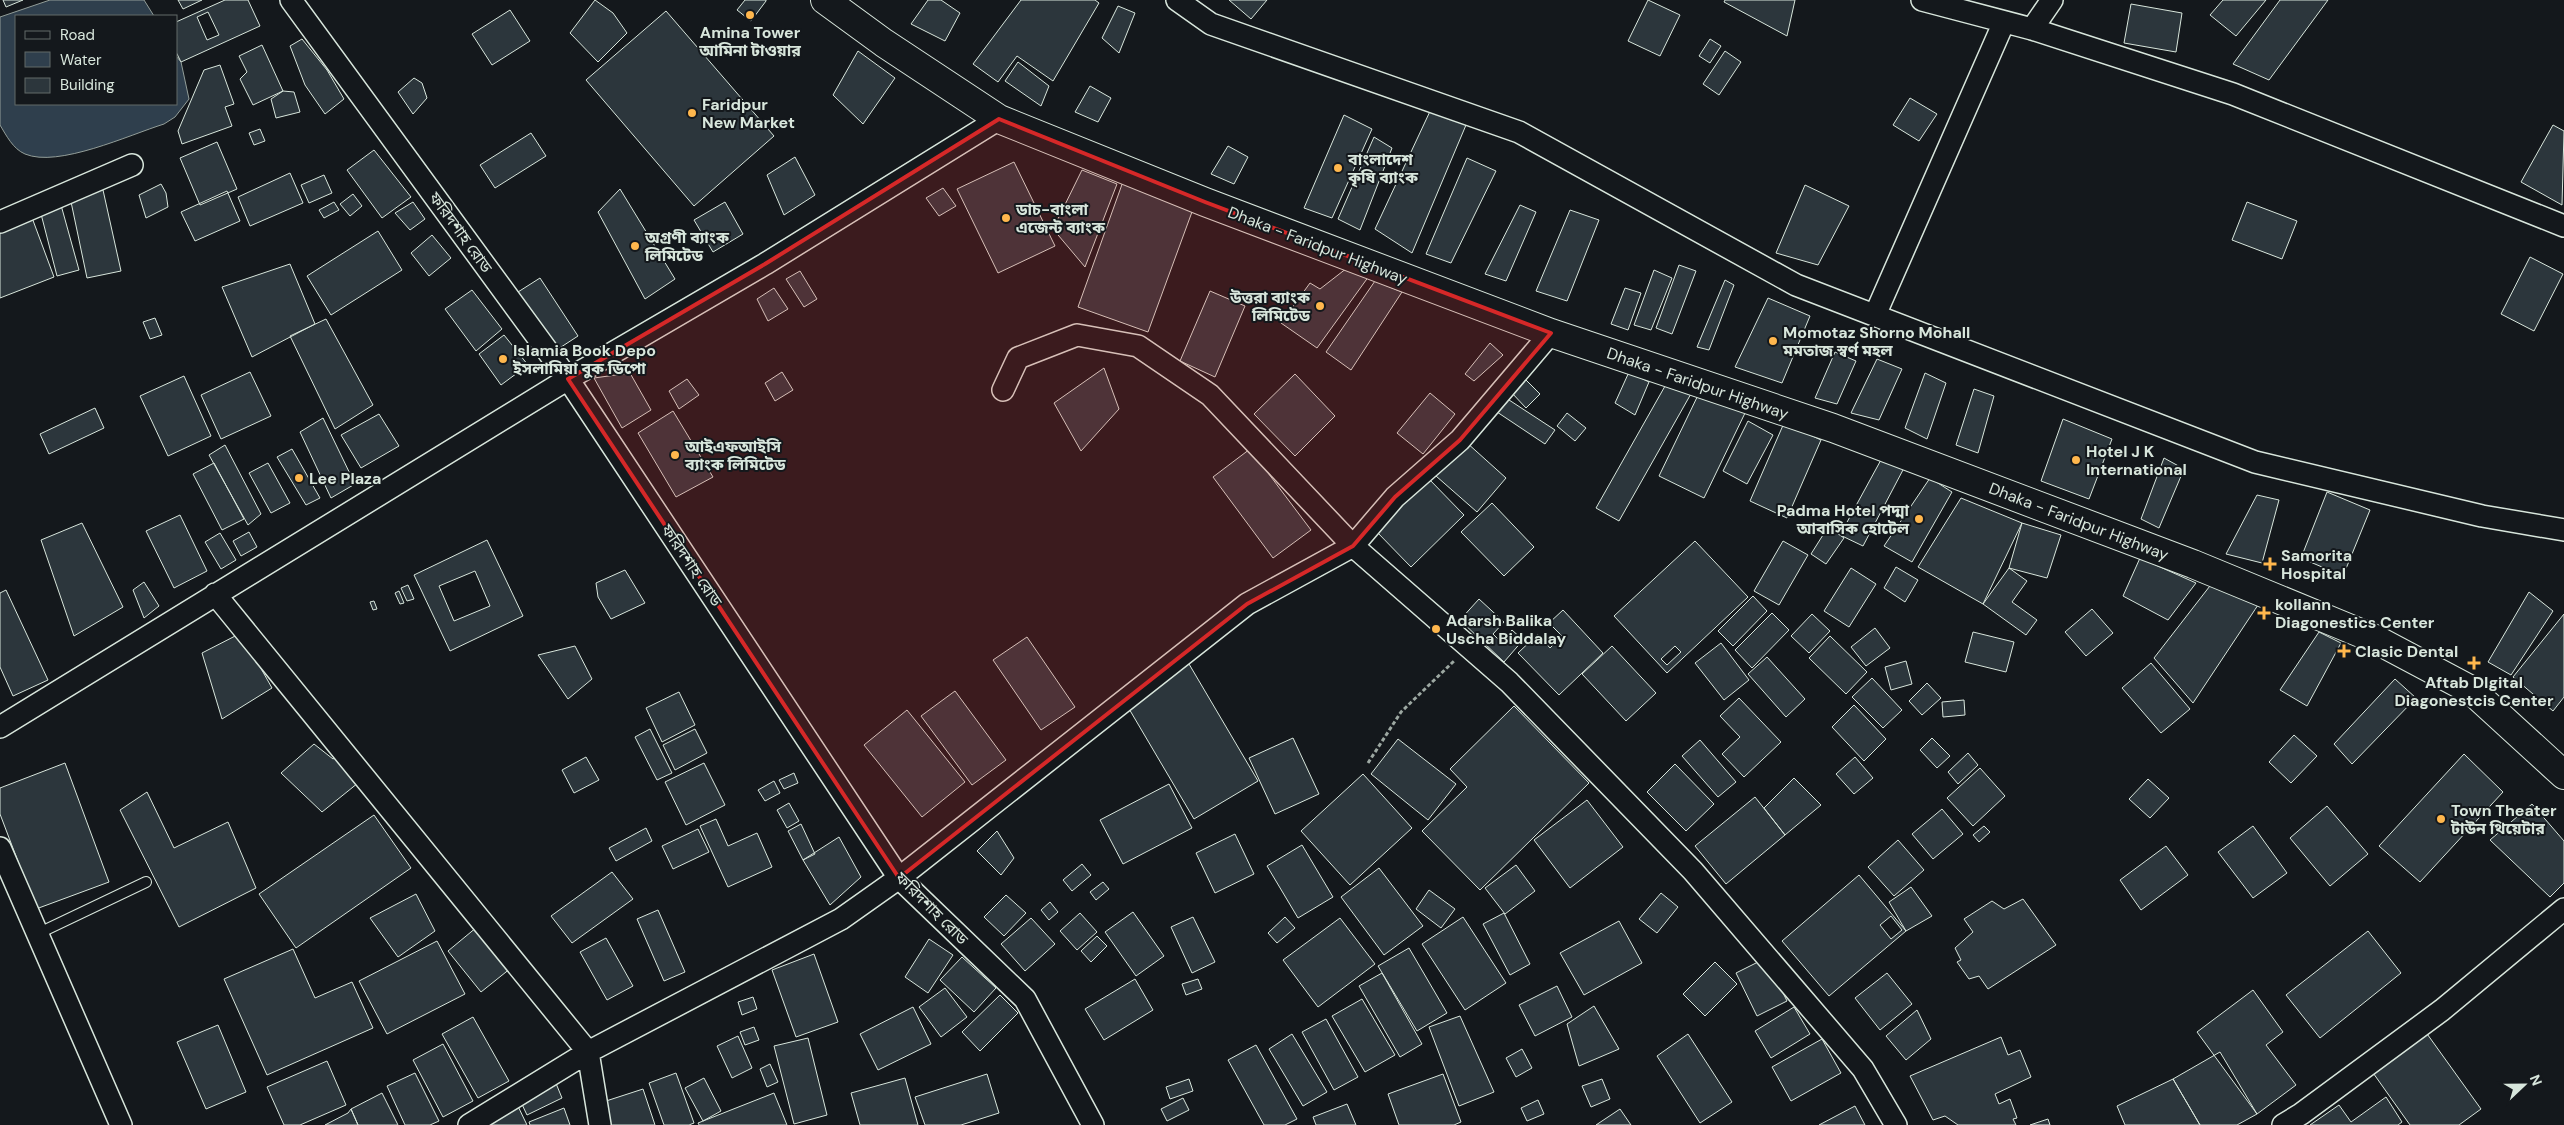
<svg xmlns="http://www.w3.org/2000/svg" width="2564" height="1125" font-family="'DM Sans','Noto Sans Bengali',sans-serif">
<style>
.water{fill:#2f3f4d;stroke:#939e99}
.building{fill:#2c363c;stroke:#d8e6dc;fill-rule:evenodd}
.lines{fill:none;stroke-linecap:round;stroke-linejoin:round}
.service-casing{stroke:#d8e6dc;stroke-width:12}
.minor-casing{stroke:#d8e6dc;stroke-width:24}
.trunk-casing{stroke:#d8e6dc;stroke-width:30}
.path{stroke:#9da8a2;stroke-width:3;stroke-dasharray:4 2.5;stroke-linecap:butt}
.service{stroke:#14181c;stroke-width:10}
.minor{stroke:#14181c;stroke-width:21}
.trunk{stroke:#14181c;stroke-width:28}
.marked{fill:#d62828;fill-opacity:0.2;stroke:#d62828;stroke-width:4;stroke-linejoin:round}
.poi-dot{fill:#ffb74d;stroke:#14181c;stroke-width:2}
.labels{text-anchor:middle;stroke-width:4;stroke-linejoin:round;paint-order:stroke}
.poi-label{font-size:16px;font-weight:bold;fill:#d8e6dc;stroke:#14181c;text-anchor:start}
.street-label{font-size:16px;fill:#d8e6dc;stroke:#14181c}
</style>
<rect width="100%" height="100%" fill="#14181c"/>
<path class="water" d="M50,0h94l10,16h-138v88h160v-48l5,6 8,37 -14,18 -11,7c-35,11 -106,44 -139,30 -12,-5 -19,-19 -25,-29v-108z"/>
<path class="building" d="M3,0h20l-17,7z
M178,0h24l-19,9z
M225,0h23l12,26 -79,36 -5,-10v-30z
M595,0l18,13 14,20 -29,29 -28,-29z
M745,0h21v1l-15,20 -14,-11z
M928,0h13l19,13 -15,28 -34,-17z
M1021,0h74l4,3 -46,78 -36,-25 -19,26 -25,-18z
M1229,0h38l-16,19z
M1648,0l32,15 -20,41 -32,-15z
M1725,0h70l-8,36 -63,-34z
M2223,0h43l-30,36 -26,-21z
M2280,0h48l-59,80 -36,-16z
M2131,4l51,9 -6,39 -52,-9z
M1118,6l17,7 -16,40 -17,-15z
M510,10l20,31 -38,24 -20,-31z
M666,11l108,125 -80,70 -108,-126z
M208,12l11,23 -12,5 -10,-23z
M302,39l25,31 17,29 -19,15 -20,-29 -15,-39z
M1710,39l11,7 -11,17 -11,-7z
M262,45l21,46 -30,14 -13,-26 7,-7 -8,-16z
M858,51l37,27 -32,46 -30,-29z
M1725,51l16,11 -22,33 -16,-11z
M1018,62l31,24 -8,20 -36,-25z
M220,65l14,39 -9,3 7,19 -50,18 -4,-13 26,-61z
M414,78l8,5 5,15 -14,16 -15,-22z
M1090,86l21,12 -13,24 -23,-10z
M283,91l11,1 6,20 -24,6 -5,-19z
M1910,98l27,16 -18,27 -26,-16z
M1432,107l34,18 -54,128 -37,-24z
M1344,115l28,14 -40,89 -28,-10z
M2553,125l11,6 -2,74 -41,-23z
M260,129l5,12 -11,4 -5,-12z
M531,133l15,23 -51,32 -15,-23z
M1374,137l18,11 -32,82 -22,-11z
M217,142l20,47 -37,16 -20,-47z
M1228,146l20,11 -14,27 -23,-10z
M374,150l37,47 -29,21 -35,-48z
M795,157l20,38 -31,20 -17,-40z
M1467,158l29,13 -45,92 -25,-9z
M1014,162l41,84 -57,27 -41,-84z
M1082,170l35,14 -32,83 -32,-38z
M290,173l13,30 -53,23 -12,-29z
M324,175l8,18 -23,10 -8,-18z
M1125,176l71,25 -48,131 -70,-25z
M161,184l5,9 2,14 -22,11 -7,-23z
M1805,185l44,21 -31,59 -42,-12z
M943,188l13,18 -17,10 -13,-18z
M620,189l55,90 -30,20 -47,-87z
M103,190l18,81 -34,7 -17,-81z
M227,191l13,30 -45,20 -14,-29z
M353,194l9,12 -12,10 -10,-12z
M334,202l5,8 -15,8 -5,-8z
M413,202l12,17 -15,11 -15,-17z
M725,202l18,32 -30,18 -19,-32z
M2247,202l50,19 -15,38 -50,-19z
M61,205l18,65 -22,6 -17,-66z
M1520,205l16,7 -30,69 -21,-7z
M1570,210l29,10 -32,81 -31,-10z
M31,215l23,62 -54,21v-71z
M378,231l24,39 -71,45 -24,-39z
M432,235l19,23 -22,18 -18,-23z
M2530,257l33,17 -29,57 -33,-17z
M290,264l25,60 -63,33 -30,-70z
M1679,265l17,6 -24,63 -16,-6z
M1347,268l22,8 -52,72 -36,-25 29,-40 10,6z
M1654,270l18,8 -21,52 -17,-5z
M800,271l17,28 -13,8 -18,-28z
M540,278l38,58 -23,15 -37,-59z
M1725,280l9,5 -25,65 -12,-3z
M1375,281l27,11 -51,78 -25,-18z
M774,288l14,21 -20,12 -11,-22z
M1625,288l16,5 -13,37 -17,-6z
M472,290l30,39 -26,22 -31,-42z
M1210,291l35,15 -30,71 -35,-16z
M1768,298l42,18 -28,67 -47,-16z
M155,318l7,17 -12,4 -7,-17z
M326,319l47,86 -38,24 -45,-93z
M504,335l24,30 -27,20 -22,-31z
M1490,343l13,12 -29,26 -9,-7z
M1835,352l21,9 -19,43 -22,-6z
M1877,359l25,10 -23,51 -28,-7z
M1104,368l15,41 -38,42 -27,-48z
M250,372l21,44 -50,23 -20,-44z
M782,372l11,18 -18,11 -10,-18z
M1629,372l20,10 -14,33 -20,-12z
M630,373l21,37 -29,18 -28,-50z
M1925,373l21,10 -19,56 -22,-11z
M1295,374l40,42 -40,40 -41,-42z
M184,376l27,60 -43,20 -28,-60z
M687,379l12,16 -20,14 -10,-18z
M1525,379l15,15 -14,14 -15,-16z
M1669,379l23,13 -73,129 -23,-13z
M1701,389l45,22 -42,87 -45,-22z
M1974,389l20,7 -16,57 -22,-8z
M1430,393l25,21 -32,40 -26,-21z
M1506,398l49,32 -10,14 -48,-32z
M95,408l9,20 -55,26 -9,-20z
M673,411l40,66 -37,20 -38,-64z
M1567,413l19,15 -11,13 -18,-15z
M379,414l20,32 -38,22 -20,-33z
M323,418l32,66 -24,14 -31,-66z
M2063,419l49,20 -23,60 -48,-18z
M1748,421l25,14 -26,49 -24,-13z
M1784,423l37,17 -34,78 -37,-17z
M1466,442l40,36 -29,34 -41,-36z
M225,445l36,69 -13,11 -39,-70z
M292,449l28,49 -14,7 -29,-48z
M1250,449l61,81 -38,28 -60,-81z
M1882,458l22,10 -41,78 -23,-11z
M2164,458l20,11 -25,59 -18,-9z
M214,463l30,56 -22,11 -29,-56z
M268,463l22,40 -19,10 -22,-40z
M1428,478l36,37 -53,52 -36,-37z
M1930,478l22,14 -40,70 -28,-16z
M2327,492l43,18 -27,66 -42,-18z
M2257,495l22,5 -17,63 -36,-9z
M1961,498l61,25 -39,81 -65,-37z
M1492,503l42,44 -30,29 -43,-44z
M180,515l27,56 -33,17 -28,-57z
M82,523l41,84 -49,29 -33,-96z
M2022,523l39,12 -14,43 -38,-10z
M1828,527l16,11 -18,26 -15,-10z
M249,532l8,15 -16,9 -8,-15z
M220,533l16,27 -15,9 -16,-27z
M487,540l36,76 -73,35 -36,-76zM475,571l15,35 -36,15 -15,-35z
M1695,541l53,56 -81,76 -53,-57z
M1783,541l25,14 -29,50 -25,-14z
M2140,558l56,25 -28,37 -45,-24z
M1896,567l22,13 -13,22 -21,-14z
M1851,568l25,16 -27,43 -25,-16z
M2009,568l18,13 -15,21 25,18 -11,15 -43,-31z
M625,570l20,33 -34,16 -13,-22 -2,-14z
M144,582l15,24 -15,12 -11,-28z
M2213,582l47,20 -67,101 -39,-45z
M408,585l6,14 -7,2 -6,-13z
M6,590l42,90 -35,16 -13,-29v-74z
M399,591l5,12 -4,1 -5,-11z
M2529,592l24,19 -42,64 -23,-13z
M1753,596l14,15 -34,35 -15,-15z
M1479,599l25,23 -11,12 8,8 11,-12 11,10 -19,22 -44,-42z
M374,601l3,8 -4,1 -3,-8z
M2092,609l21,24 -27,23 -21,-24z
M1563,610l40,43 -44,42 -41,-42 20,-19 12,14 12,-12 -13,-13z
M1772,613l17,17 -37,38 -17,-18z
M1812,614l18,17 -21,22 -18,-17z
M2564,614v83l-11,14 -40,-34z
M1875,628l15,20 -24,18 -15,-19z
M1973,632l41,10 -8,30 -41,-10z
M2319,632l22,11 -34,63 -27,-16z
M241,633l31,55 -50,31 -20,-66z
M1830,636l37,36 -21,22 -37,-36z
M1027,637l48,70 -34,23 -48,-70z
M1721,643l28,37 -25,20 -29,-37z
M575,646l17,33 -24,20 -30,-44z
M1612,646l44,47 -30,28 -44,-47z
M1675,646l6,6 -14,13 -6,-6z
M1767,657l38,42 -19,18 -38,-43z
M1906,661l6,23 -21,6 -6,-23z
M2151,663l39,46 -29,24 -39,-45z
M1189,664l69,117 -64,38 -69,-117z
M1872,678l30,32 -19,18 -31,-31z
M2395,679l21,19 -64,66 -18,-20z
M1927,683l14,15 -19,17 -13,-14z
M955,691l51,69 -34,25 -51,-69z
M679,692l16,33 -33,17 -16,-34z
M1739,698l42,44 -37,35 -22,-23 18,-17 -20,-21z
M1964,700l1,15 -22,2 -1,-15z
M1854,705l32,34 -22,22 -32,-34z
M1514,706l75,77 -109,107 -58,-59 45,-44 -17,-18z
M907,710l58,72 -43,35 -58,-72z
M650,729l22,44 -15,7 -22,-43z
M695,729l12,24 -32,17 -12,-25z
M2294,735l23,21 -26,27 -22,-21z
M1293,738l26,56 -44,20 -26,-56z
M1932,738l18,18 -13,12 -17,-18z
M1398,739l58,45 -28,36 -57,-46z
M1700,740l36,42 -18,15 -36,-41z
M314,744l19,15 5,-3 20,27 -36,29 -41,-39z
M1968,753l10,12 -20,19 -10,-12z
M2464,754l39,38 -83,90 -41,-36z
M586,757l13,23 -25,13 -12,-23z
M1855,757l18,21 -19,16 -18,-20z
M65,763l44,119 -73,27 -36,-95v-26z
M704,763l21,42 -39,20 -21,-43z
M1675,764l39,40 -28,27 -39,-39z
M1980,768l25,28 -32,30 -26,-28z
M794,773l4,10 -14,6 -5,-9z
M1363,774l49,54 -62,57 -49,-54z
M1794,778l27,27 -36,30 -21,-27z
M2148,779l21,19 -19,20 -21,-19z
M774,781l6,12 -15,8 -7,-11z
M1169,784l23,44 -69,36 -23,-44z
M147,792l27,56 54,-26 28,66 -77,39 -59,-117z
M1755,797l30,38 -59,49 -31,-38z
M1587,800l36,47 -53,41 -36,-48z
M789,803l10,18 -12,7 -10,-18z
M2532,804l32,37v42l-14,14 -60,-57z
M2327,806l41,48 -38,32 -40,-48z
M1942,809l21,25 -30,25 -21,-25z
M374,815l37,53 -115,80 -37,-54z
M716,819l12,27 29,-13 15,34 -44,20 -28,-61z
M801,824l14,30 -12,6 -15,-29z
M1984,826l6,6 -11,10 -6,-7z
M2253,826l34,47 -34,25 -35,-46z
M646,828l6,13 -36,20 -7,-13z
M698,829l11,23 -36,17 -11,-23z
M997,831l17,27 -13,17 -24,-24z
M1235,834l19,40 -39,19 -19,-40z
M839,837l22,40 -31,28 -27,-45z
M1898,840l26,30 -30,26 -26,-29z
M1302,845l31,52 -35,21 -31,-52z
M2166,846l22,29 -47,35 -21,-30z
M1082,864l9,11 -19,16 -9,-11z
M1516,865l19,26 -30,23 -20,-26z
M1379,868l44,58 -39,29 -43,-58z
M612,872l21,27 -61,44 -21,-27z
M1859,875l47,56 -77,65 -47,-55z
M1103,882l6,7 -13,11 -6,-8z
M1911,887l21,29 -26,15 -17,-29z
M1429,890l26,19 -14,19 -25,-19z
M1661,893l17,14 -21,26 -18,-14z
M416,894l19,37 -37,26 -28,-39z
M1006,895l20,18 -22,23 -20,-19z
M2023,899l33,46 -68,44 -9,-13 -10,3 -12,-17 4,-2 -6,-12 18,-16 -9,-13 28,-18 12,8z
M1050,902l8,10 -9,8 -8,-10z
M658,910l27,62 -21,9 -27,-62z
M1133,912l31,44 -28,20 -31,-44z
M1080,913l17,19 -20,18 -17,-19z
M1504,913l26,51 -20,11 -27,-51z
M1891,916l11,14 -11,9 -11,-14z
M1193,917l22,45 -23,11 -21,-46z
M1285,917l10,11 -18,15 -9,-10z
M1463,917l43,66 -41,27 -43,-66z
M1031,918l24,26 -30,27 -24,-27z
M1340,918l35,46 -57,43 -35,-47z
M1619,921l23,42 -58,32 -24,-42z
M477,927l34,41 -30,24 -33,-41z
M2368,931l33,42 -81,65 -34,-43z
M1097,936l10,10 -16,16 -10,-11z
M606,938l27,48 -26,14 -27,-48z
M929,939l24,16 -25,38 -23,-16z
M437,941l28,53 -78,40 -28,-53z
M1409,948l38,65 -30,18 -39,-65z
M293,949l22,49 37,-16 21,46 -106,47 -43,-96z
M814,954l24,68 -42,15 -24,-67z
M962,957l34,31 -22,24 -34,-32z
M1766,958l21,43 -30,15 -21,-43z
M1715,962l22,22 -32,32 -22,-22z
M1382,973l40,71 -22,13 -41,-71z
M1887,973l25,31 -32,26 -25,-32z
M1135,979l18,31 -49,30 -19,-31z
M1198,979l4,10 -16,6 -4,-11z
M1557,986l15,31 -37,19 -16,-31z
M945,988l22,29 -26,20 -22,-30z
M2253,990l30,42 -17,13 30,40 -39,29 -60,-82z
M1000,995l18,18 -38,38 -18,-19z
M753,997l4,12 -15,6 -4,-13z
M1362,999l33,56 -30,17 -33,-56z
M1594,1006l25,43 -40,17 -12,-42z
M913,1007l18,37 -53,26 -18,-36z
M1794,1007l16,27 -39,24 -16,-27z
M1917,1010l14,29 -25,21 -20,-24z
M1460,1016l34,76 -35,14 -30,-79z
M473,1017l36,64 -31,17 -36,-64z
M1326,1019l32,58 -24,13 -32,-58z
M218,1025l28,67 -40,17 -29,-67z
M754,1027l5,13 -14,5 -5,-13z
M2425,1031l56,78 -22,16h-49l-39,-55z
M1292,1034l35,58 -24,14 -34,-57z
M1688,1034l44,68 -32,21 -43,-67z
M738,1036l14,32 -20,10 -15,-32z
M2001,1037l7,18 12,-5 11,27 -36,17 4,10 11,-5 7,19 -4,1 3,6h-58l-13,-9 -12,4 -23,-44z
M808,1038l19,77 -33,9 -20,-78z
M1822,1039l19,34 -50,28 -19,-34z
M443,1044l30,57 -30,16 -30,-57z
M1256,1045l41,74 -12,6h-21l-36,-65z
M1522,1049l10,19 -16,9 -10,-19z
M2220,1052l37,62 -20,11h-37l-27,-46z
M327,1061l19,44 -46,20h-16l-17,-38z
M770,1064l8,18 -11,5 -7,-18z
M415,1073l24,48 -9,4h-25l-18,-39z
M676,1073l18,50 -5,2h-25l-15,-42z
M987,1074l12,39 -38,12h-36l-10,-28z
M1443,1074l18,48 -7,3h-55l-11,-31z
M704,1078l17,33 -18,10 -18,-33z
M905,1078l13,47h-58l-9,-32z
M1189,1079l4,12 -23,8 -4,-12z
M1602,1079l8,20 -19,8 -9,-21z
M2173,1079l27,46h-75l-8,-19z
M555,1081l7,17 -35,17 -8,-17z
M643,1089l12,36h-44l-8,-23z
M382,1093l16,32h-40l-7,-16z
M774,1093l13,32h-88l-1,-2z
M2386,1097l16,25 -4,3h-88l29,-20 12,17z
M1183,1098l6,12 -22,11 -6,-12z
M515,1100l12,25h-39z
M1538,1100l6,14 -17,7 -6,-13z
M1347,1104l9,21h-40l-3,-8z
M1855,1106l10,19h-46z
M564,1108l6,17h-40l-1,-3z
M351,1109l7,16h-33l23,-12z
M1620,1109l11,16h-35z
M2048,1119l2,6h-20z"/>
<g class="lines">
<defs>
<path id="service" d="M37,934l109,-52"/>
<path id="minor" d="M291,0l277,379 331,499 126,121 68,126
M1177,0l34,24 308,108 277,153 459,177 227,54 82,14
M1922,0l110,29 201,65 331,132
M2032,29l20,-29
M0,222l132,-57
M1875,315l129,-293
M1003,390l15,-32 59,-23 61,11 72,49 143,151 156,136 184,189 170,198 33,56
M215,594l373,458 12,73
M0,727l568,-348 197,-115 234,-145
M0,848l121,277
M469,1125l119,-73 253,-133 58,-41 348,-274 106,-58 42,-49 65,-57 91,-107
M2283,1125l18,-11 141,-104 122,-101"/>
<path id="trunk" d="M825,0l59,43 115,76 206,83 346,131 282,95 360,136 182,75 96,51 93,85"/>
</defs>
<use href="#service" class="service-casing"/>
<use href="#minor" class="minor-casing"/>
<use href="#trunk" class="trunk-casing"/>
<path class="path" d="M1368,763l33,-51 53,-51"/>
<use href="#service" class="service"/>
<use href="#minor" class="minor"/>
<use href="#trunk" class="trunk"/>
</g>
<path class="marked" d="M999,119l206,83 346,131 -91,107 -65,57 -42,49 -106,58 -348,274 -331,-499 197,-115z"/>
<g class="poi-dot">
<circle cx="750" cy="15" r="5"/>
<circle cx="692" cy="113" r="5"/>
<circle cx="1338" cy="168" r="5"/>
<circle cx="1006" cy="218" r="5"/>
<circle cx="635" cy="246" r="5"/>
<circle cx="1320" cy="306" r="5"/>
<circle cx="1773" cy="341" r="5"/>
<circle cx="503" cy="359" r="5"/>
<circle cx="675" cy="455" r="5"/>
<circle cx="2076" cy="460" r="5"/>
<circle cx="299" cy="478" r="5"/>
<circle cx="1919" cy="519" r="5"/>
<path d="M2267.5 556.5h5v5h5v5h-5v5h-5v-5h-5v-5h5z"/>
<path d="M2261.5 605.5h5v5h5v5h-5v5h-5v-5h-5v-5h5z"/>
<circle cx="1436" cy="629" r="5"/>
<path d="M2341.5 643.5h5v5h5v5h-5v5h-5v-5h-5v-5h5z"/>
<path d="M2471.5 655.5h5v5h5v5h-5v5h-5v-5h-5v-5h5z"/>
<circle cx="2441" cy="819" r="5"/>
</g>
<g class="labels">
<g class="poi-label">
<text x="750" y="38" text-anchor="middle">Amina Tower<tspan x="750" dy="18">আমিনা টাওয়ার</tspan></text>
<text x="702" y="110">Faridpur<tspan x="702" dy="18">New Market</tspan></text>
<text x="1348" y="165">বাংলাদেশ<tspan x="1348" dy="18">কৃষি ব্যাংক</tspan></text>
<text x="1016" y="215">ডাচ-বাংলা<tspan x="1016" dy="18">এজেন্ট ব্যাংক</tspan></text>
<text x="645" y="243">অগ্রণী ব্যাংক<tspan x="645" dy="18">লিমিটেড</tspan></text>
<text x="1310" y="303" text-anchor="end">উত্তরা ব্যাংক<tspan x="1310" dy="18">লিমিটেড</tspan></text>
<text x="1783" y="338">Momotaz Shorno Mohall<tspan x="1783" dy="18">মমতাজ স্বর্ণ মহল</tspan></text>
<text x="513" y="356">Islamia Book Depo<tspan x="513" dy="18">ইসলামিয়া বুক ডিপো</tspan></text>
<text x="685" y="452">আইএফআইসি<tspan x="685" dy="18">ব্যাংক লিমিটেড</tspan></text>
<text x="2086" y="457">Hotel J K<tspan x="2086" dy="18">International</tspan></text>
<text x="309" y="484">Lee Plaza</text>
<text x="1909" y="516" text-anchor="end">Padma Hotel পদ্মা<tspan x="1909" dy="18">আবাসিক হোটেল</tspan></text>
<text x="2281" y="561">Samorita<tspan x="2281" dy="18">Hospital</tspan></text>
<text x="2275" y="610">kollann<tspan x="2275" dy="18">Diagonestics Center</tspan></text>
<text x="1446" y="626">Adarsh Balika<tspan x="1446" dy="18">Uscha Biddalay</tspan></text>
<text x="2355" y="657">Clasic Dental</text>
<text x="2474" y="688" text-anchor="middle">Aftab DIgital<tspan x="2474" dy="18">Diagonestcis Center</tspan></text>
<text x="2451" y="816">Town Theater<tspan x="2451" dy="18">টাউন থিয়েটার</tspan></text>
</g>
<g class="street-label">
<text transform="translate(461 232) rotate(54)" y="6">ফরিদশাহ রোড</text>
<text transform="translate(1318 245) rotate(21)" y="6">Dhaka - Faridpur Highway</text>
<text transform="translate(1698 383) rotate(19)" y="6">Dhaka - Faridpur Highway</text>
<text transform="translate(2079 521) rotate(21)" y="6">Dhaka - Faridpur Highway</text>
<text transform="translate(692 565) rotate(56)" y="6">ফরিদশাহ রোড</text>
<text transform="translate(932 908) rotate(45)" y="6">ফরিদশাহ রোড</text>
</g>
</g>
<rect x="15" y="15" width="162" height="90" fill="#14181c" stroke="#626a69"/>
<rect x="25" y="31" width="25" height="8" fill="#14181c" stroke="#626a69"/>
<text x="60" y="40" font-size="15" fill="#d8e6dc">Road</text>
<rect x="25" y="52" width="25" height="15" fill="#2f3f4d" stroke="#626a69"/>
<text x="60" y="65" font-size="15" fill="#d8e6dc">Water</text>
<rect x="25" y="78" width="25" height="15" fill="#2c363c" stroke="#626a69"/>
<text x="60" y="90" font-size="15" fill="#d8e6dc">Building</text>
<g transform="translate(2524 1085) rotate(68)" stroke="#14181c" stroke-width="4" paint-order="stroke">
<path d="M0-4L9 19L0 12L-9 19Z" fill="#d8e6dc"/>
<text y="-8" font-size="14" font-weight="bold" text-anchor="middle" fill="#d8e6dc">N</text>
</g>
</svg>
